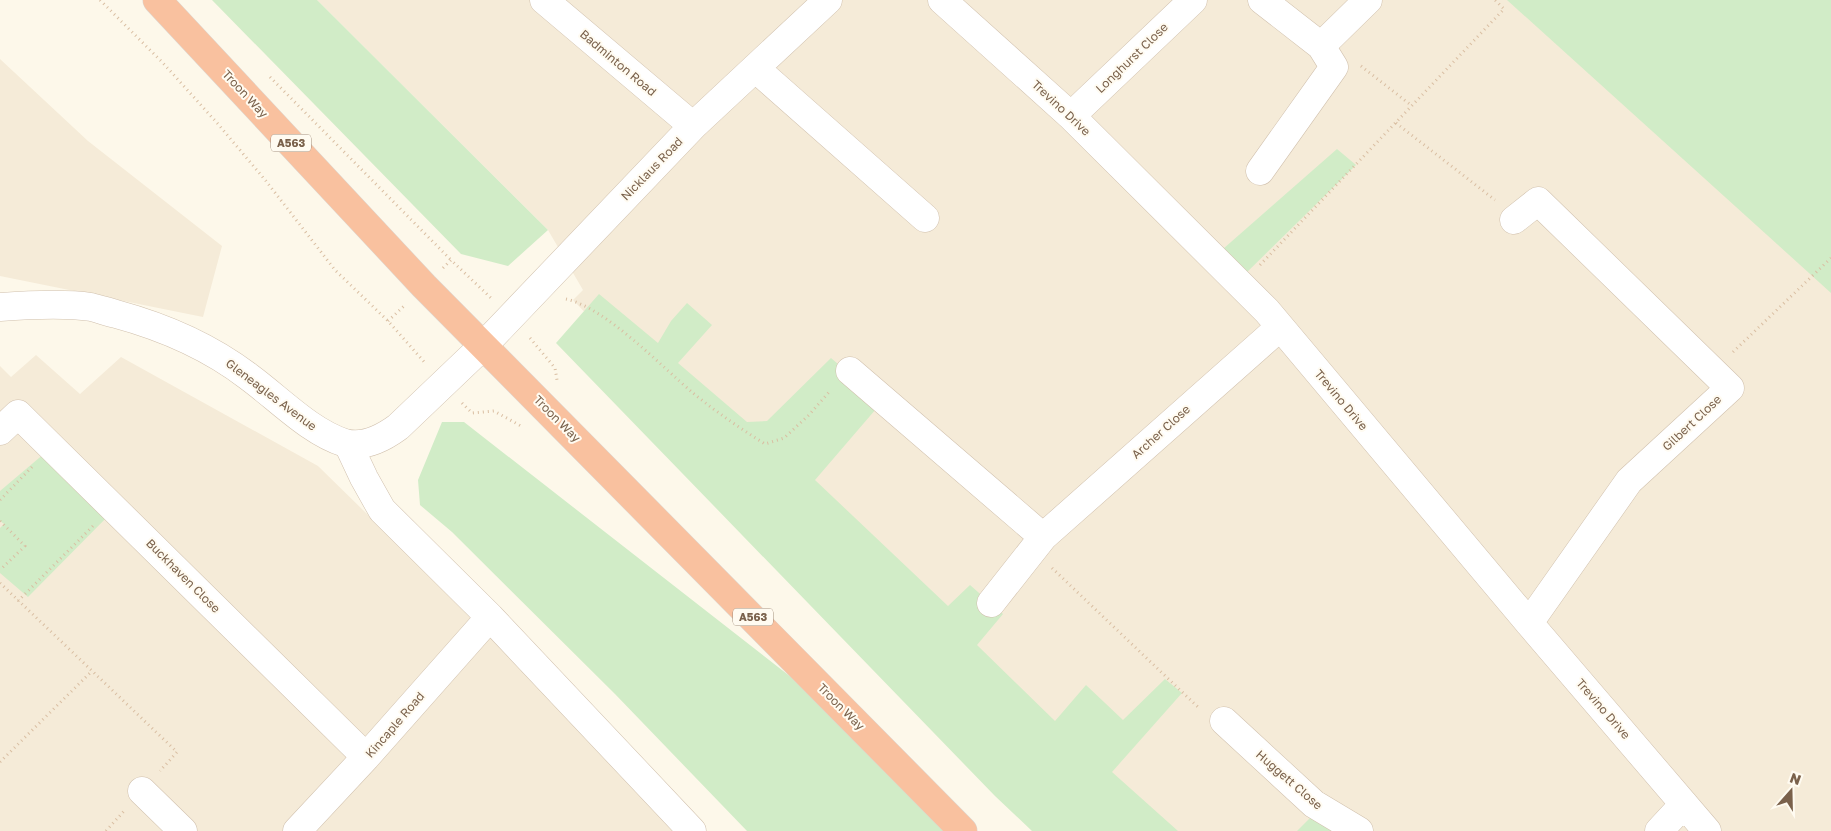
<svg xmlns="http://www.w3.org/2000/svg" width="1831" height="831" font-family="'Golos Text',sans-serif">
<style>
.residential{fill:#f5ebd8}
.green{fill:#d1ecc7}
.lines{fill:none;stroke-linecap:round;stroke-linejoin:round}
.minor-casing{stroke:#d1c1ae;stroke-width:29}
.highway-casing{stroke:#dcd6d0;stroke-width:29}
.path{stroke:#d9bea2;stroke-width:3;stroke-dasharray:1 4;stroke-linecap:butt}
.minor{stroke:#fff;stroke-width:28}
.highway{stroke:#f9c19f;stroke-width:28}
.labels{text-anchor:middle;stroke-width:4;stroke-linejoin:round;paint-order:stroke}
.shield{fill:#fffbf1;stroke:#a28f7d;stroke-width:1}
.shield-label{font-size:11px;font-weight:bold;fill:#7a614b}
.street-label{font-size:12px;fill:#7a614b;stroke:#fffbf1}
</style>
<rect width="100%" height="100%" fill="#fdf8ea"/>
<path class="residential" d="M317,0h1514v831h-748l-510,-531 10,-10 -35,-60z
M0,59l88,82 134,105 -19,71 -203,-41z
M36,355l44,39 41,-37 197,109 373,365h-691v-465l11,11z"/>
<path class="green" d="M212,0h105l231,230 -40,36 -47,-12z
M1507,0h324v293l-43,-39z
M1337,149l19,16 -115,113 -18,-29z
M599,294l59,49 13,-22 16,-18 25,22 -34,38 69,59 20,-1 64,-63 51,44 -67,78 133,126 22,-21 33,29 -26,31 78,76 31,-36 37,35 42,-41 17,14 -70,79 66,59h-146l-37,-35 -439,-453z
M442,422h22l359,280 127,129h-203l-132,-137 -163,-162 -32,-27 -2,-25z
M52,447l63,62 -87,88 -28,-24v-45l4,-4 -4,-3v-30z
M1318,810l39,21h-60z"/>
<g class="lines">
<defs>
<path id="minor" d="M544,0l149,126
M942,0l129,116 196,195 262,312 178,208
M1262,0l59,46 47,-46
M755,68l170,150
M1071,116l122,-116
M1260,171l74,-104 -13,-21
M1514,220l24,-19 192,187 -101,93 -100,142
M0,307c27,-2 64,-4 91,0 8,2 17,5 25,7 48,13 94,33 133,63 30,22 61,55 96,66 19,5 38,-5 53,-16l86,-82 209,-219 135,-126
M850,371l193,166
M0,431l18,-17 348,343
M348,444l16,34 18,32 108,107 202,214
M991,603l52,-66 237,-210
M1224,721l90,83 45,27
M142,791l41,40
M297,831l69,-74 124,-140
M1659,831l25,-27"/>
<path id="highway" d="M157,0l267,286 539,545"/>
</defs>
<use href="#minor" class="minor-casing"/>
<use href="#highway" class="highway-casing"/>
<path class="path" d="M100,0l63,63 55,61 48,57 69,89 53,51 38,43
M1361,66l51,40
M270,77l181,183
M1396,123l99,77
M1260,265l244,-256 -9,-9
M443,268l8,-8 40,38
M566,299c40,9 95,67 127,94 23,19 47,35 72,51l19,-6 25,-23 21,-24
M388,321l16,-15
M530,338l25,30 2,12
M1733,352l98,-94
M462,403l10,10 22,-2 27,15
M0,500l32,-33
M0,521l25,25 -25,24
M1052,568l148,141
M0,583l177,169 -17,19
M18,601l76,-76
M0,762l92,-91
M106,831l18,-20"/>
<use href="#minor" class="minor"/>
<use href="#highway" class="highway"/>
</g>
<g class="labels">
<g class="shield">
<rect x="271" y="134.5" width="40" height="17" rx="4"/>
<rect x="733" y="608.5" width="40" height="17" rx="4"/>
</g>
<g class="shield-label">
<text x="291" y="147">A563</text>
<text x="753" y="621">A563</text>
</g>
<g class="street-label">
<text transform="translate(1132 58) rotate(-44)" y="4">Longhurst Close</text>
<text transform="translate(618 63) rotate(40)" y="4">Badminton Road</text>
<text transform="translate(245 94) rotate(47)" y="4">Troon Way</text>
<text transform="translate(1061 108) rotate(43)" y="4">Trevino Drive</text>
<text transform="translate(652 169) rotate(-46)" y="4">Nicklaus Road</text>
<text transform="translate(271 395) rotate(37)" y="4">Gleneagles Avenue</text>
<text transform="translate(1341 400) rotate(50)" y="4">Trevino Drive</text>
<text transform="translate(557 419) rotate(45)" y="4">Troon Way</text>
<text transform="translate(1692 423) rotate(-43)" y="4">Gilbert Close</text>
<text transform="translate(1161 432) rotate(-42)" y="4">Archer Close</text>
<text transform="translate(183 576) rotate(45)" y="4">Buckhaven Close</text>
<text transform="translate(841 707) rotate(45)" y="4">Troon Way</text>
<text transform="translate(1603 709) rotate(49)" y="4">Trevino Drive</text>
<text transform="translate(395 725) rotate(-49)" y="4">Kincaple Road</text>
<text transform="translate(1289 780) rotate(41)" y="4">Huggett Close</text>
</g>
</g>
<g transform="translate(1791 791) rotate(20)" stroke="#fffbf1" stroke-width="4" paint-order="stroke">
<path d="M0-4L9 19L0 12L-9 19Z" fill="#7a614b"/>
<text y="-8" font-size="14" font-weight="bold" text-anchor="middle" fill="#7a614b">N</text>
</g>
</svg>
